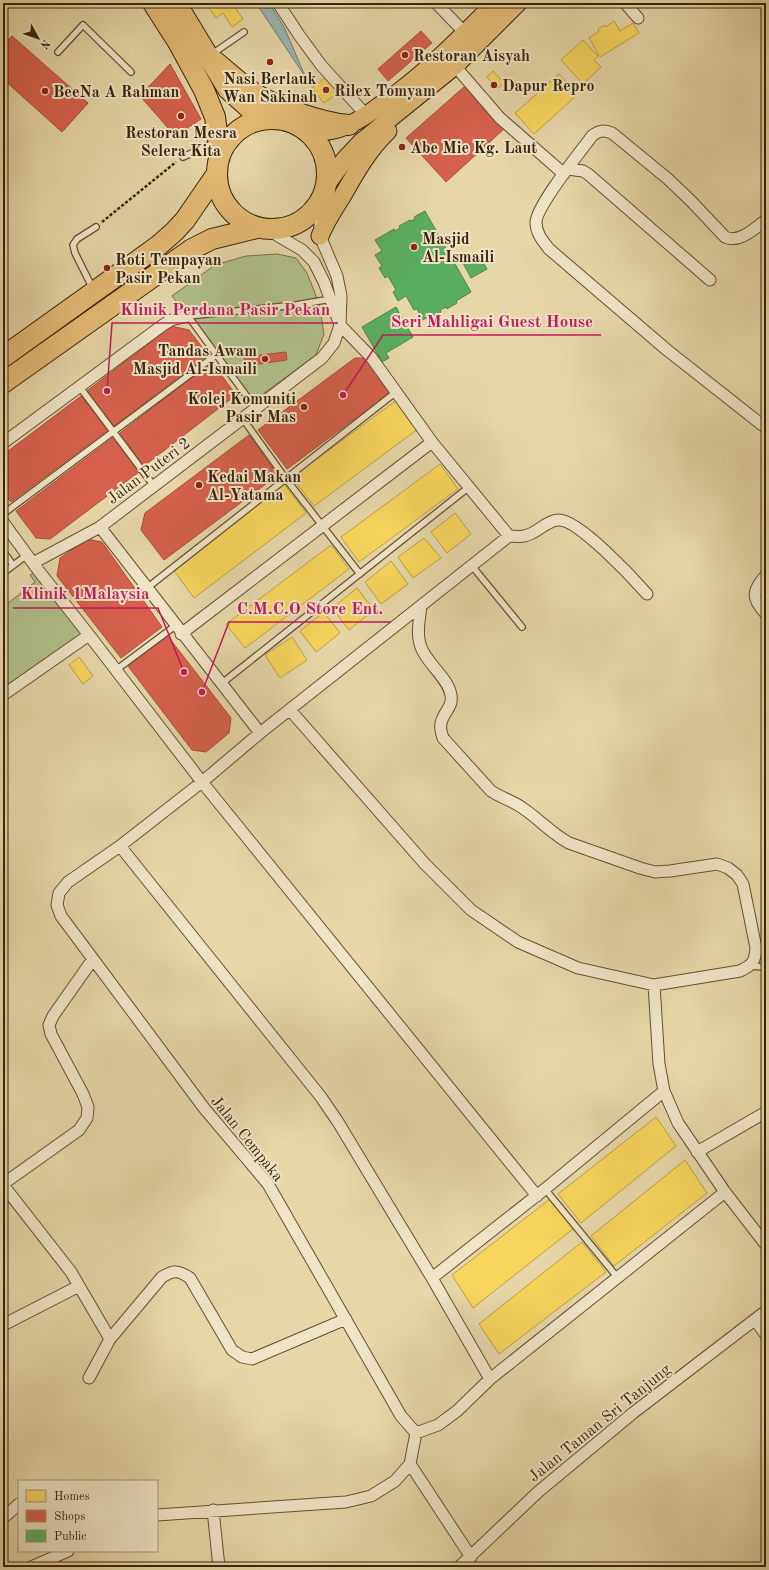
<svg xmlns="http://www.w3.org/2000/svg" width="769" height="1570" font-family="'Old Standard TT',serif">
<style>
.green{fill:#b0bf8b;stroke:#74714b}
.water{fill:#9ab6b3;stroke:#737b70}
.homes{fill:#f6d55c;stroke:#bda044}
.shops{fill:#d6604d;stroke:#a74e39}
.public{fill:#5aae61;stroke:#508447}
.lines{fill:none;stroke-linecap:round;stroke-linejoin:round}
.lane-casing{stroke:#645032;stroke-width:8}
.street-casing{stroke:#645032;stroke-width:13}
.primary-casing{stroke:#38230b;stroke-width:19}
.highway-casing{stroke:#38230b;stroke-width:22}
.path{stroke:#38230b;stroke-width:2.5;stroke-dasharray:3 2;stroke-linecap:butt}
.lane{stroke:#efe4c6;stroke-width:5.5}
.street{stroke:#efe4c6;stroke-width:11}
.primary{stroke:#e3bb74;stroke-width:17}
.highway{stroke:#e3bb74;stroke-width:20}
.poi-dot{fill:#8f2418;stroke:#efe4c6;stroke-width:1.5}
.labels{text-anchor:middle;stroke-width:4;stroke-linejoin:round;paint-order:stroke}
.poi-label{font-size:16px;font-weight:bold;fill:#38230b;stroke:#efe4c6;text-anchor:start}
.street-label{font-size:16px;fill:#38230b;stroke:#efe4c6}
.leader{fill:none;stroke:#c2185b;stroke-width:1.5}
.callout-dot{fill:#c2185b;stroke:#efe4c6;stroke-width:1.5}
.callout-label{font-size:17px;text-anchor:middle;font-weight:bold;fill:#c2185b;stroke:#efe4c6;stroke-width:4;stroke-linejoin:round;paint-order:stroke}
</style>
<rect width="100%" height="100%" fill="#e6d6a8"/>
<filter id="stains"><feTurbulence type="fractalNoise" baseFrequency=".005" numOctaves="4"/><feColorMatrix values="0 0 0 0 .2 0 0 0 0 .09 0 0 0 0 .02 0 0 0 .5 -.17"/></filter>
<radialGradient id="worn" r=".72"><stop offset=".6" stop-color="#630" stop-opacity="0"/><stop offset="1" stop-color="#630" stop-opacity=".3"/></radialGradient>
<path class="green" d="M277,254l19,4 11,15 12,30 5,31 -8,21 -65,48 -79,-107 43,-31 31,-9z
M38,570l51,65 -86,60v-88l32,-25 -5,-7z"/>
<path class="water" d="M256,3h13l15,24 22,51z"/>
<path class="homes" d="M208,3h29l-3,3 9,13 -11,8 -9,-14 -7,5 -10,-14z
M614,21l6,10 13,-8 6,10 -39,24 -11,-19 10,-7 -1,-2 7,-4 1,2z
M583,40l15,16 -4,4 7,7 -18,17 -22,-24z
M493,71l11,12 -6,5 -11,-11z
M559,74l18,21 -43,39 -19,-21z
M327,76l12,16 -15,11 -12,-15z
M397,400l21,29 -104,77 -22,-29z
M440,464l18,25 -99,73 -18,-25z
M284,484l22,29 -112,85 -21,-29z
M455,513l16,21 -24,19 -16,-21z
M424,538l17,20 -28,20 -15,-21z
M331,545l18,24 -104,79 -19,-24z
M391,561l17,23 -27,20 -16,-22z
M357,588l17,22 -25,20 -17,-22z
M324,612l16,21 -24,19 -16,-21z
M292,637l15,23 -27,18 -15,-23z
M79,657l14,19 -10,8 -14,-19z
M656,1117l20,29 -95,77 -23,-29z
M685,1160l22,33 -93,73 -23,-30z
M550,1199l23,30 -100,79 -21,-33z
M582,1242l24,30 -107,82 -20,-30z"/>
<path class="shops" d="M421,31l11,12 -44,38 -10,-12z
M12,36l76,67 -26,29 -59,-53v-34z
M170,64l31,55 -26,17 -35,-40z
M465,86l39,43 -58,53 -40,-44z
M171,326l18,4 19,25 -94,71 -27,-35z
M286,352l1,8 -42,6 -1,-9z
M355,358h11l25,34 -104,77 -29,-39z
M212,362l24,33 -92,71 -24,-33z
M81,396l27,34 -97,72 -8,-9v-38z
M249,435l29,40 -114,85 -23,-30 4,-17z
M114,437l25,35 -89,67 -14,-1 -20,-27z
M87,539l15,3 60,85 -41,31 -64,-82 3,-18z
M167,635l64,83 -2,15 -23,19 -14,-2 -64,-84z"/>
<path class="public" d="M425,211l46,81 -15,9 1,2 -10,6 -1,-2 -6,3 1,2 -10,7 -2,-3 -6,4 -6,-11 -3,1 -8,-14 -8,5 -5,-9 3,-2 -8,-14 -3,2 -6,-10 3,-2 -7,-11 7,-4 -7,-11 19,-11 1,2 5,-3 -1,-2 11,-6 1,1 4,-2 -1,-2z
M478,254l9,15 -16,9 -8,-15z
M396,307l17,30 -27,16 3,5 -7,4 -20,-35z"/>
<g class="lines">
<defs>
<path id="lane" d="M58,52l25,-27 48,47
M212,54l32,-22
M183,157l31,-14
M93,289l-18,-36 -2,-8 4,-6 19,-12
M79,386l75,100
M256,409l-68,-93 108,-11 35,-6
M243,419l43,60 74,95
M3,514l213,-159
M3,551l10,14
M472,566l50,61
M3,573l24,-18
M147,588l249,-196
M116,670l59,-44
M221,684l248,-197
M749,966l17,1
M545,1189l73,89"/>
<path id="street" d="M278,3l21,32 22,30 45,50
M436,3l29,30
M625,3l13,15
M455,66l45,52 64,56
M567,169l16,2 5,3 122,106
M766,220c-11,8 -27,24 -41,17l-34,-36 -23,-22 -56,-46c-8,-3 -13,-3 -20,3 -11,15 -55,69 -56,86 0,11 6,18 13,27l118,101 99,78
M268,230l34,20 12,12 10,20 16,43 31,32 61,85 77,94
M3,443l160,-118 8,-5 17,-4
M3,522l35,48 51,65 113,147 335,414
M100,527l160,206
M33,563l67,-36 222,-169 12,-15 6,-18 1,-29 -4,-20 -17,-40v-34
M766,575c-13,16 -16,22 0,39
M181,634l251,-192
M3,695l86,-60
M290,710l135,154 46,46 47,32 60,26 76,17 86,-14c13,-6 15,-10 16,-23l-13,-64 -6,-9 -9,-7 -11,-4 -47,7 -15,1 -15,-4 -71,-25c-18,-10 -29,-23 -45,-34 -10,-8 -23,-11 -33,-18l-48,-53c-9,-23 11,-26 8,-43 -3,-19 -30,-35 -32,-56 -2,-10 1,-23 2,-33
M120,846l201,251 17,25 94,156 58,101
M664,1091l14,32 47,69 41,53
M697,1152l69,-40
M3,1184l76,-54 8,-12 1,-11 -5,-13 -32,-60 -2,-9 4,-9 40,-57
M3,1185l68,87 39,67
M432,1278l113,-89 119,-98 -5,-27 -5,-79
M755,1320l11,15
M3,1325l76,-39
M89,1378l21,-39 52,-62c12,-7 16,-7 28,1l42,72 10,7 10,2 94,-40
M416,1433l-15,-17 -133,-232 -64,-76 -143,-192 -4,-11 2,-12 9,-11 52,-36 82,-64 58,-49 249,-197c5,0 11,1 15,0 13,-2 21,-15 34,-16 19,-2 75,58 89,74
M416,1433l22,-8 19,-14 33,-32 235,-187
M410,1464l61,93
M213,1510l6,57
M157,1515l189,-13 25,-6 24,-15 15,-17 6,-31
M3,1518l16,-14
M31,1567l37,-16
M459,1567l79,-75 95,-79 133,-102"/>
<path id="primary" d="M307,130c9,1 18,3 27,0 17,-4 32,-14 45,-24 43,-29 80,-67 116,-103
M327,184l18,-25 16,-17 94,-76 63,-63
M320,236c6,-15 15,-28 23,-41 13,-23 26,-46 45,-64"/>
<path id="highway" d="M153,3l25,39 26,48 11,27 5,37
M176,3l52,86 21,19 20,10
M208,56c15,11 28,24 43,35 22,15 71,32 98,34
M217 174a55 55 0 1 1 110 0a55 55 0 1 1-110 0Z
M3,357l155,-111 17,-15 10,-11 31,-45
M3,383l189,-134 20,-10 45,-11"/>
</defs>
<use href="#lane" class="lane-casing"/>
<use href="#street" class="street-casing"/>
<use href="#primary" class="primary-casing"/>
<use href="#highway" class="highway-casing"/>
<path class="path" d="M102,222l74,-60"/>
<use href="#lane" class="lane"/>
<use href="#street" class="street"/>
<use href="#primary" class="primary"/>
<use href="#highway" class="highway"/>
</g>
<g class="poi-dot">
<circle cx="405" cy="55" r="4"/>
<circle cx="270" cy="62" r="4"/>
<circle cx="494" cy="85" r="4"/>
<circle cx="326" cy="90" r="4"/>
<circle cx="45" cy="91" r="4"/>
<circle cx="181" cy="116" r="4"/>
<circle cx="402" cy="147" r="4"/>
<circle cx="414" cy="247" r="4"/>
<circle cx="107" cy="268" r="4"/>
<circle cx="265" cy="359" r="4"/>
<circle cx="304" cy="407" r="4"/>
<circle cx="199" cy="485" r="4"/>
</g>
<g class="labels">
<g class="poi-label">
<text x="413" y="61">Restoran Aisyah</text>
<text x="270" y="84" text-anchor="middle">Nasi Berlauk<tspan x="270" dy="18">Wan Sakinah</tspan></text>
<text x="502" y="91">Dapur Repro</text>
<text x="334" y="96">Rilex Tomyam</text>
<text x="53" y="97">BeeNa A Rahman</text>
<text x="181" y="138" text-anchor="middle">Restoran Mesra<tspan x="181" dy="18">Selera Kita</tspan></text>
<text x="410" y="153">Abe Mie Kg. Laut</text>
<text x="422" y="244">Masjid<tspan x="422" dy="18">Al-Ismaili</tspan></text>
<text x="115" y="265">Roti Tempayan<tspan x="115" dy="18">Pasir Pekan</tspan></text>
<text x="257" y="356" text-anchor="end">Tandas Awam<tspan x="257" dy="18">Masjid Al-Ismaili</tspan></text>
<text x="296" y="404" text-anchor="end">Kolej Komuniti<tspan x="296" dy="18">Pasir Mas</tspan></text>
<text x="207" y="482">Kedai Makan<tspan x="207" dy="18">Al-Yatama</tspan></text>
</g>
<g class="street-label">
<text transform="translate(148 470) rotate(-37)" y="6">Jalan Puteri 2</text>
<text transform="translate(248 1138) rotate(51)" y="6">Jalan Cempaka</text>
<text transform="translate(599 1422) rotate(-39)" y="6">Jalan Taman Sri Tanjung</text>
</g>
</g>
<path class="leader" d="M107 391L112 323H338M343 395L383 335H601M184 672L158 608H13M202 692L229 622H391"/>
<g class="callout-dot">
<circle cx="107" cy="391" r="4"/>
<circle cx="343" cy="395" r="4"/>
<circle cx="184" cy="672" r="4"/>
<circle cx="202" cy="692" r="4"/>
</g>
<g class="callout-label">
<text x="225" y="315">Klinik Perdana Pasir Pekan</text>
<text x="492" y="327">Seri Mahligai Guest House</text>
<text x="85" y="599">Klinik 1Malaysia</text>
<text x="310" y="614">C.M.C.O Store Ent.</text>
</g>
<rect width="769" height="1570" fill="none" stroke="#e6d6a8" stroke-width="16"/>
<rect x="4" y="4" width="761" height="1562" fill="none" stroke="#38230b" stroke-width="2"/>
<rect x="8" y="8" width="753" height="1554" fill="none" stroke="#38230b"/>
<rect x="18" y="1480" width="140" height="72" fill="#efe4c6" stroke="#a6977b"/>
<rect x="26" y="1490" width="20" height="12" fill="#f6d55c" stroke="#a6977b"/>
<text x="54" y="1500" font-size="12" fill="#38230b">Homes</text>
<rect x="26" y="1510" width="20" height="12" fill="#d6604d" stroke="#a6977b"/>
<text x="54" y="1520" font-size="12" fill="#38230b">Shops</text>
<rect x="26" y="1530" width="20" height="12" fill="#5aae61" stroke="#a6977b"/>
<text x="54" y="1540" font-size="12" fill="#38230b">Public</text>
<g transform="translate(38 38) rotate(130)" stroke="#efe4c6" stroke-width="3" paint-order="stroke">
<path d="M0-3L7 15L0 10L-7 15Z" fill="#38230b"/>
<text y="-6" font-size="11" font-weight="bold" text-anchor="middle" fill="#38230b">N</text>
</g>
<rect width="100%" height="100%" filter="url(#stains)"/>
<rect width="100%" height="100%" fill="url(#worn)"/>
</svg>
